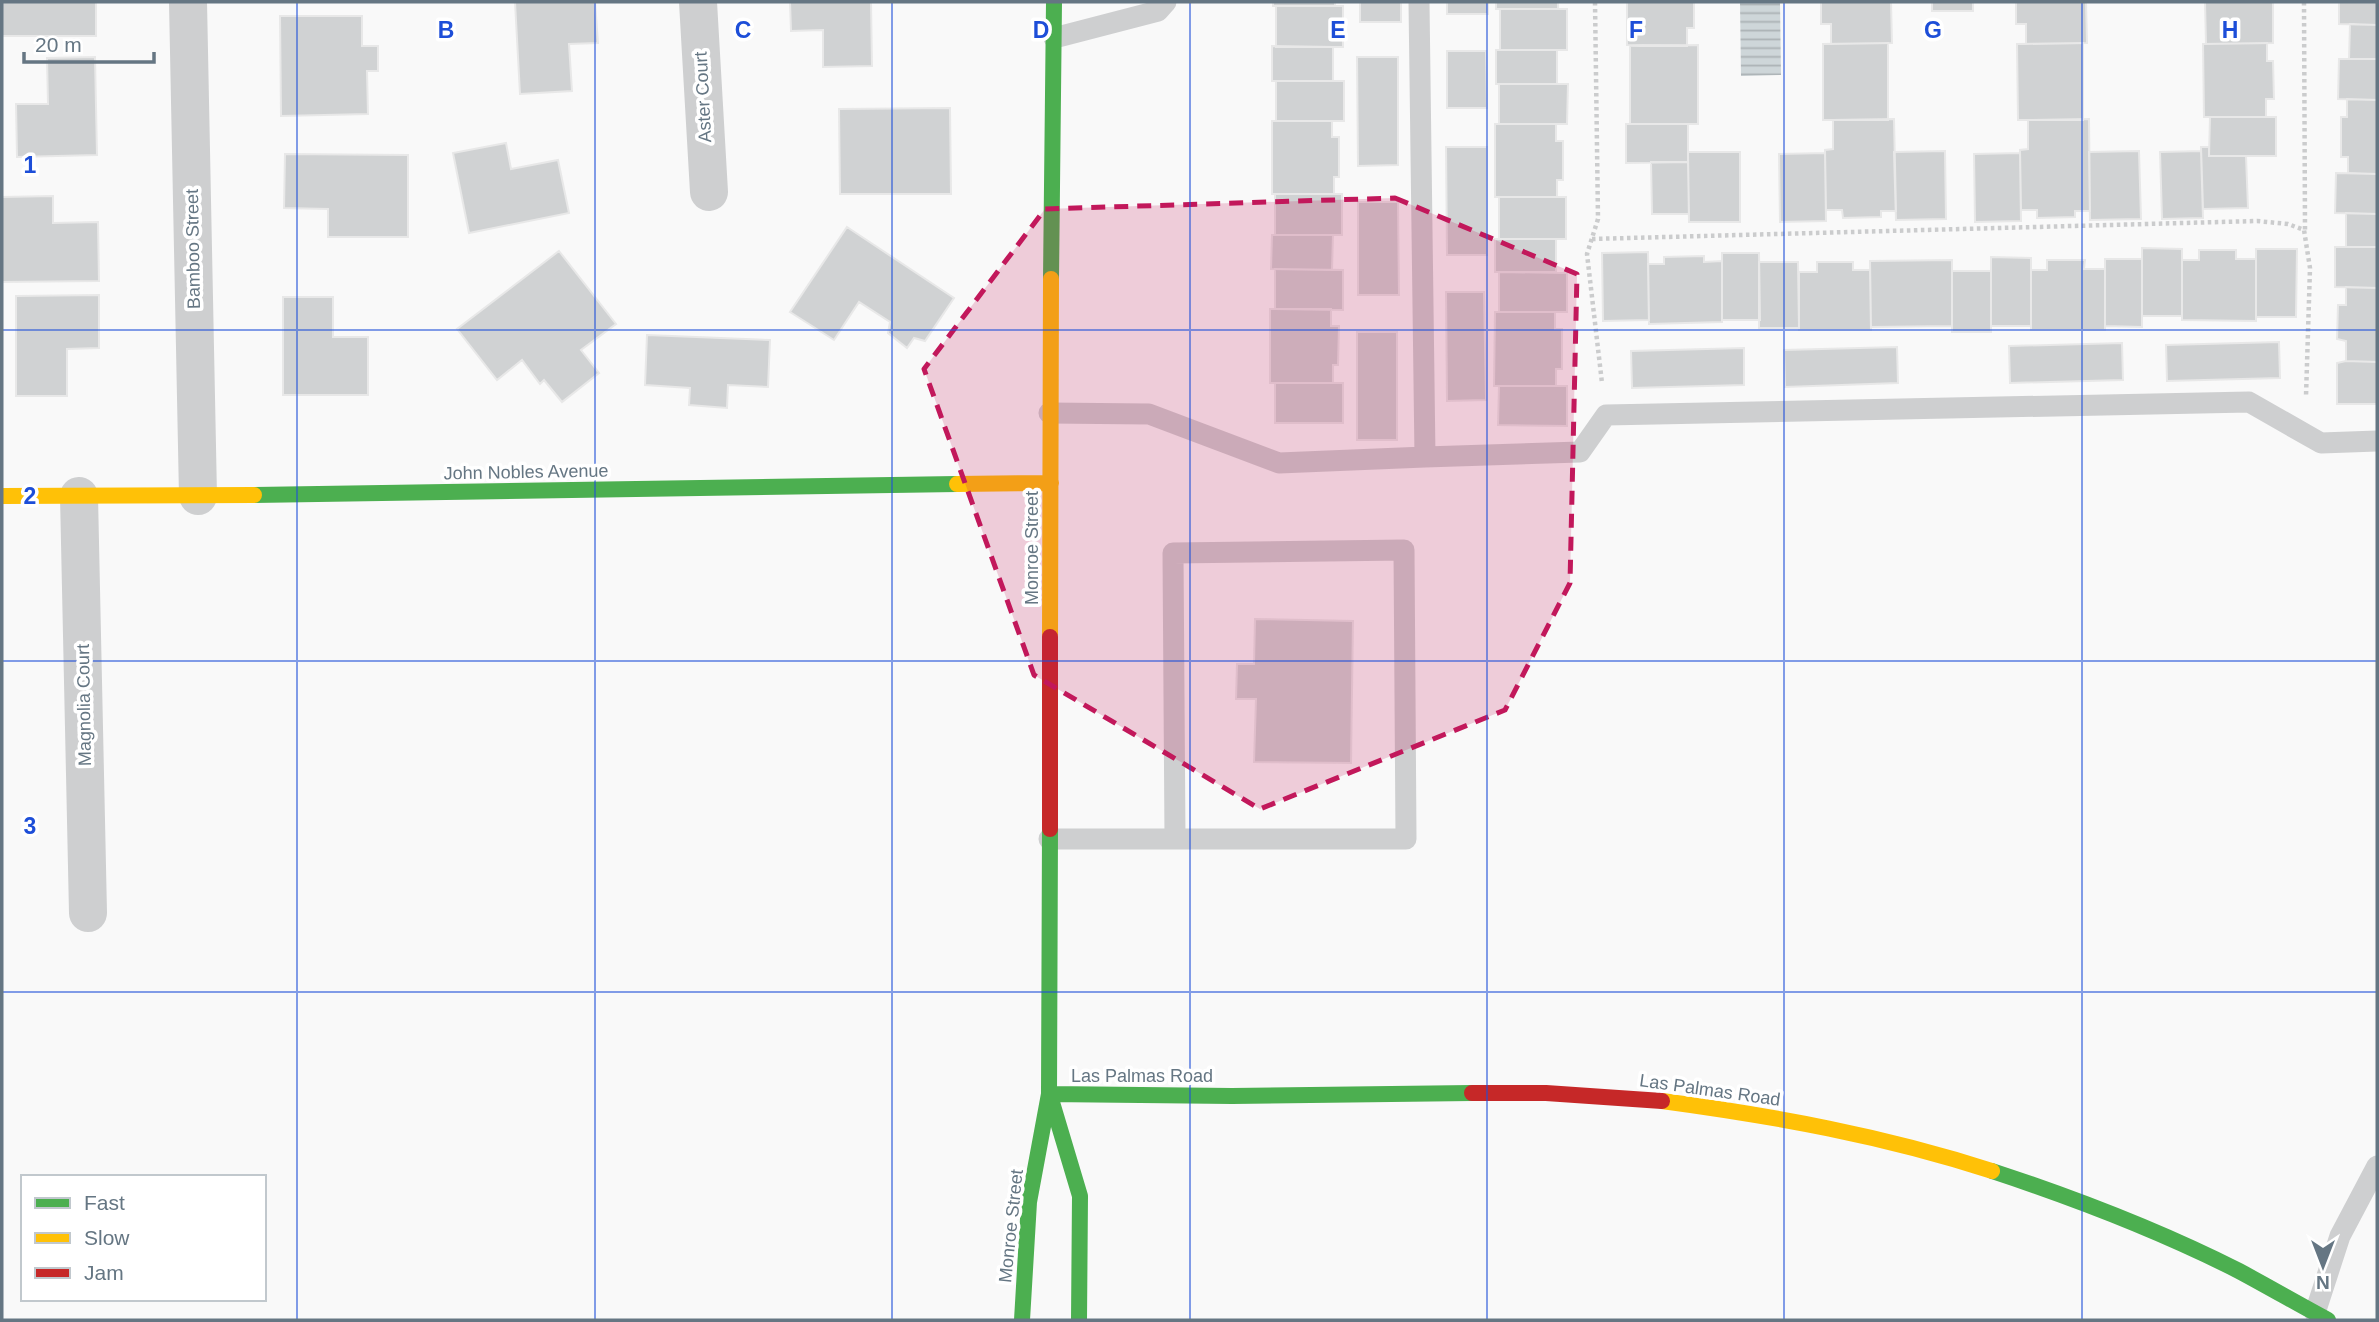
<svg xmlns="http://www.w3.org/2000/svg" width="2379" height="1322" font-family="Helvetica,sans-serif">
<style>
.water{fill:url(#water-rules)}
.building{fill:#d0d2d3;stroke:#e8e8e8;stroke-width:2}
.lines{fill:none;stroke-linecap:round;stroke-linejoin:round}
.path{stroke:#cbcccd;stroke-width:4.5;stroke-dasharray:3.5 3.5;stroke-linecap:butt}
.lane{stroke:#cecfd0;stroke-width:21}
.street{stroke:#cecfd0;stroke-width:38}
.fast{stroke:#4caf50;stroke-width:16}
.slow{stroke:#ffc107;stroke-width:16}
.jam{stroke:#c62828;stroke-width:16}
.marked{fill:#c2185b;fill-opacity:0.2;stroke:#c2185b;stroke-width:5;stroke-dasharray:14 9;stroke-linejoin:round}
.grid{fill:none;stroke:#1d4ed8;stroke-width:2;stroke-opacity:0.55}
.labels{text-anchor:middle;stroke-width:7;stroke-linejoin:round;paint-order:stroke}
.street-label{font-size:18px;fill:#657683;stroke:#fff}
.grid-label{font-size:23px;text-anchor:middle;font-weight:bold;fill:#1d4ed8;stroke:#fff;stroke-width:7;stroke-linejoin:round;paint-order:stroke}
</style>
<defs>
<pattern id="water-rules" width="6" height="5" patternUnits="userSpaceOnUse" patternTransform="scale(1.75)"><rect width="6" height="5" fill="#ced6d9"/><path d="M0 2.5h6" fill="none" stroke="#abb2b5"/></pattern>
</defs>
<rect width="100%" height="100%" fill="#f9f9f9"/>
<path class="water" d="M1740,2h40l1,73 -40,1z"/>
<path class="building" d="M2,2h94v34h-94z
M515,2h80l3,41 -29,1 3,47 -52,3z
M790,2h81l1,64 -49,1v-37l-32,1z
M1273,2h62v4h-62z
M1360,2h41v20h-41z
M1447,2h41v12h-41z
M1496,2h62v7h-62z
M1627,2h67v26h-7v18l-60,-1z
M1821,2h70l1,41 -61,1v-20h-10z
M1932,2h41v9h-41z
M2016,2h70l1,41 -61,1v-20h-10z
M2205,2h68v41l-67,1z
M2339,2h38v23l-38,-1z
M1276,6h67v41h-67z
M1500,9h67v41h-67z
M280,16h82v30h16v25h-11l1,43 -87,2z
M2350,24l27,1v34h-28z
M1888,43v77h-65v-76z
M2083,43v77h-65l-1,-76z
M2267,43v18h6l1,38h-8v18h-62l-1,-73z
M1698,45v79h-68v-78z
M1272,46l61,1v34h-61z
M1496,50h61v34h-61z
M1447,51h39l1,57h-40z
M95,57l2,98 -80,2 -1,-53h32l-1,-46z
M1357,57h41v108l-40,1z
M2339,59h38v41l-39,-1z
M1276,81h68v40h-68z
M1499,84h69l-1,40h-68z
M2347,99l30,1v74l-29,-1v-16h-7v-40h6z
M950,108l1,86h-111l-1,-85z
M2210,117h66v39h-67z
M1894,119l2,92h-15v6l-38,1 -1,-8h-16l-1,-60 8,-1v-29z
M2089,119l1,92h-15v6l-38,1v-8h-16l-1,-60 8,-1v-29z
M1272,121h60v16h7v40h-5v17h-62z
M1495,124h61v17h7v39h-6v17h-62z
M1626,124h62v38l-62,1z
M506,143l5,26 47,-9 11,53 -100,20 -16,-80z
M1446,147h41v108h-40z
M2201,147h8v9h37l2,52 -45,1z
M1945,151l1,68 -50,1 -2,-68z
M2139,151l2,68 -51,1 -1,-68z
M2201,151l2,67 -41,1 -2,-67z
M1688,152h52v70h-51z
M1825,153l1,68 -46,1 -1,-68z
M2020,153l1,68 -46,1 -1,-68z
M285,154l123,1v82h-80v-28l-44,-1z
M1651,162h37l1,52h-37z
M2336,173l41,1v40l-42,-1z
M1275,194h67v41h-67z
M53,196v27l45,-1 1,59 -97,1v-85z
M1499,197h67v42h-67z
M1358,202h40l1,93h-41z
M2346,213l31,1v33h-31z
M847,227l107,71 -29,43 -11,-3 -7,10 -19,-15 2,-11 -31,-20 -25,38 -44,-28z
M1272,235h61l-1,35 -61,-1z
M1495,239h61v33h-61z
M2335,247h42v41l-42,-1z
M2142,248l40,1v67h-40z
M2256,249h41l-1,68h-40z
M2199,250h37v9h20v62l-74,-1v-60h17z
M559,251l57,73 -35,26 18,23 -37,29 -18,-22 -4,4 -18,-24 -25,20 -40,-51z
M1648,252l1,68 -46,1 -1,-68z
M1722,253h37l1,67h-38z
M1704,256v6l18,-1v61l-73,2 -1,-60h16v-7z
M1991,257l40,1v68h-40z
M2105,259h37v68l-37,-1z
M1952,260v66l-81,1 -1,-66z
M2047,260h38l-1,9h21v61h-74v-60h16z
M1759,262h39l1,66h-40z
M1817,262h36v8h17l1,60h-72v-58h18z
M1275,269l68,1v40l-68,-1z
M1952,271h39v61h-39z
M1499,272l68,1v39h-68z
M2346,287l31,1v74l-31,-1v-20l-9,-2 1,-34h8z
M1446,292h38l2,108 -39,1z
M99,295v53l-32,1v47h-51v-100z
M283,297h50v40h35v58h-85z
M1270,309h61v17h8l-1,39h-5v18h-63z
M1495,312h60v17h7v40h-6v17h-62z
M1357,332h40v108h-40z
M647,335l123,5 -2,47 -40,-2 -1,23 -38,-3 1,-17 -45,-3z
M2279,342l1,36 -113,3 -1,-36z
M2122,343l1,37 -113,3 -1,-37z
M1897,347l1,36 -113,4 -1,-37z
M1744,348v37l-112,3 -1,-37z
M2346,361l31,1v42h-40v-41z
M1275,383h68v40h-68z
M1499,386h68v40l-69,-1z
M1255,619l98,2 -2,142 -97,-1 2,-63h-20l1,-35h17z"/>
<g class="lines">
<path class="path" d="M1595,2l3,217 -11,35 15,129
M2304,2l1,228
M1592,239l665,-18 31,3 16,6 6,38 -4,128"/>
<path class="lane" d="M1054,38l104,-27 8,-9
M1049,413l100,1 130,49 146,-6 -6,-455
M1425,457l155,-5 26,-37 643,-13 72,41 56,-2
M1049,839h357l-2,-289 -231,3 2,286
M2315,1313l25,-77 37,-70"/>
<path class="street" d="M188,2l10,494
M698,2l11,190
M79,496l9,417"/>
<path class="fast" d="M1051,279l3,-277
M254,495l703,-11
M1049,1094l183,2 240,-3
M1051,1099l29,97 -1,124
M1992,1171c85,28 168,60 247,100 30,16 59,33 89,49
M1022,1320l7,-118 20,-108 1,-265"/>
<path class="slow" d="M957,484l94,-1
M2,496l252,-1
M1050,637l1,-358
M1662,1101c112,15 222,35 330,70"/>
<path class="jam" d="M1050,829v-192
M1472,1093h74l116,8"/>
</g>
<path class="marked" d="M1395,198l182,76 -7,309 -65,127 -245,99 -226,-134 -110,-306 121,-160z"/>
<path class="grid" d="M297,2v1318M595,2v1318M892,2v1318M1190,2v1318M1487,2v1318M1784,2v1318M2082,2v1318M2,330h2375M2,661h2375M2,992h2375"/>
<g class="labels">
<g class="street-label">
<text transform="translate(703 97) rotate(-93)" y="6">Aster Court</text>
<text transform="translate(193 249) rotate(-91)" y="6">Bamboo Street</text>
<text transform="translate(526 472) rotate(-1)" y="6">John Nobles Avenue</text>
<text transform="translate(1032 548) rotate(-90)" y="6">Monroe Street</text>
<text transform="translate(84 705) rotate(-91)" y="6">Magnolia Court</text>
<text x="1142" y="1082">Las Palmas Road</text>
<text transform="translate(1710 1090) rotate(8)" y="6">Las Palmas Road</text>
<text transform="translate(1011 1226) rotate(-84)" y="6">Monroe Street</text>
</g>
</g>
<g class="grid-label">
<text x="446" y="38">B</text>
<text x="743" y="38">C</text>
<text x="1041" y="38">D</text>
<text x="1338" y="38">E</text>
<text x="1636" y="38">F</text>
<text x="1933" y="38">G</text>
<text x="2230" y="38">H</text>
<text x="30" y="173">1</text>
<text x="30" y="504">2</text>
<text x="30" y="834">3</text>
</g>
<rect width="2379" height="1322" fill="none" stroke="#657683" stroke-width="7"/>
<rect x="21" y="1175" width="245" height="126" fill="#ffffff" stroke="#c1c8cd" stroke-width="2"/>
<rect x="35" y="1198" width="35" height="10" fill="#4caf50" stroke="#c1c8cd" stroke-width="2"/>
<text x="84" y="1210" font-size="21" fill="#657683">Fast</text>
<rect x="35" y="1233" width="35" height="10" fill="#ffc107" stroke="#c1c8cd" stroke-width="2"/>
<text x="84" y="1245" font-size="21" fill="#657683">Slow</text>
<rect x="35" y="1268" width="35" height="10" fill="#c62828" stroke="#c1c8cd" stroke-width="2"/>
<text x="84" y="1280" font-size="21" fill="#657683">Jam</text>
<g transform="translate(2323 1266) rotate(180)" stroke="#ffffff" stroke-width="5" paint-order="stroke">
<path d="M0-5L12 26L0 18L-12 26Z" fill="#657683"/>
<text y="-10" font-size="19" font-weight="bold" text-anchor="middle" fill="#657683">N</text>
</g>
<path d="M24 52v10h130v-10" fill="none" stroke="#657683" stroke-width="3.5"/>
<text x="35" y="52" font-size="21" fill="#657683" stroke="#ffffff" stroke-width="5" paint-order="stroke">20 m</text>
</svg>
